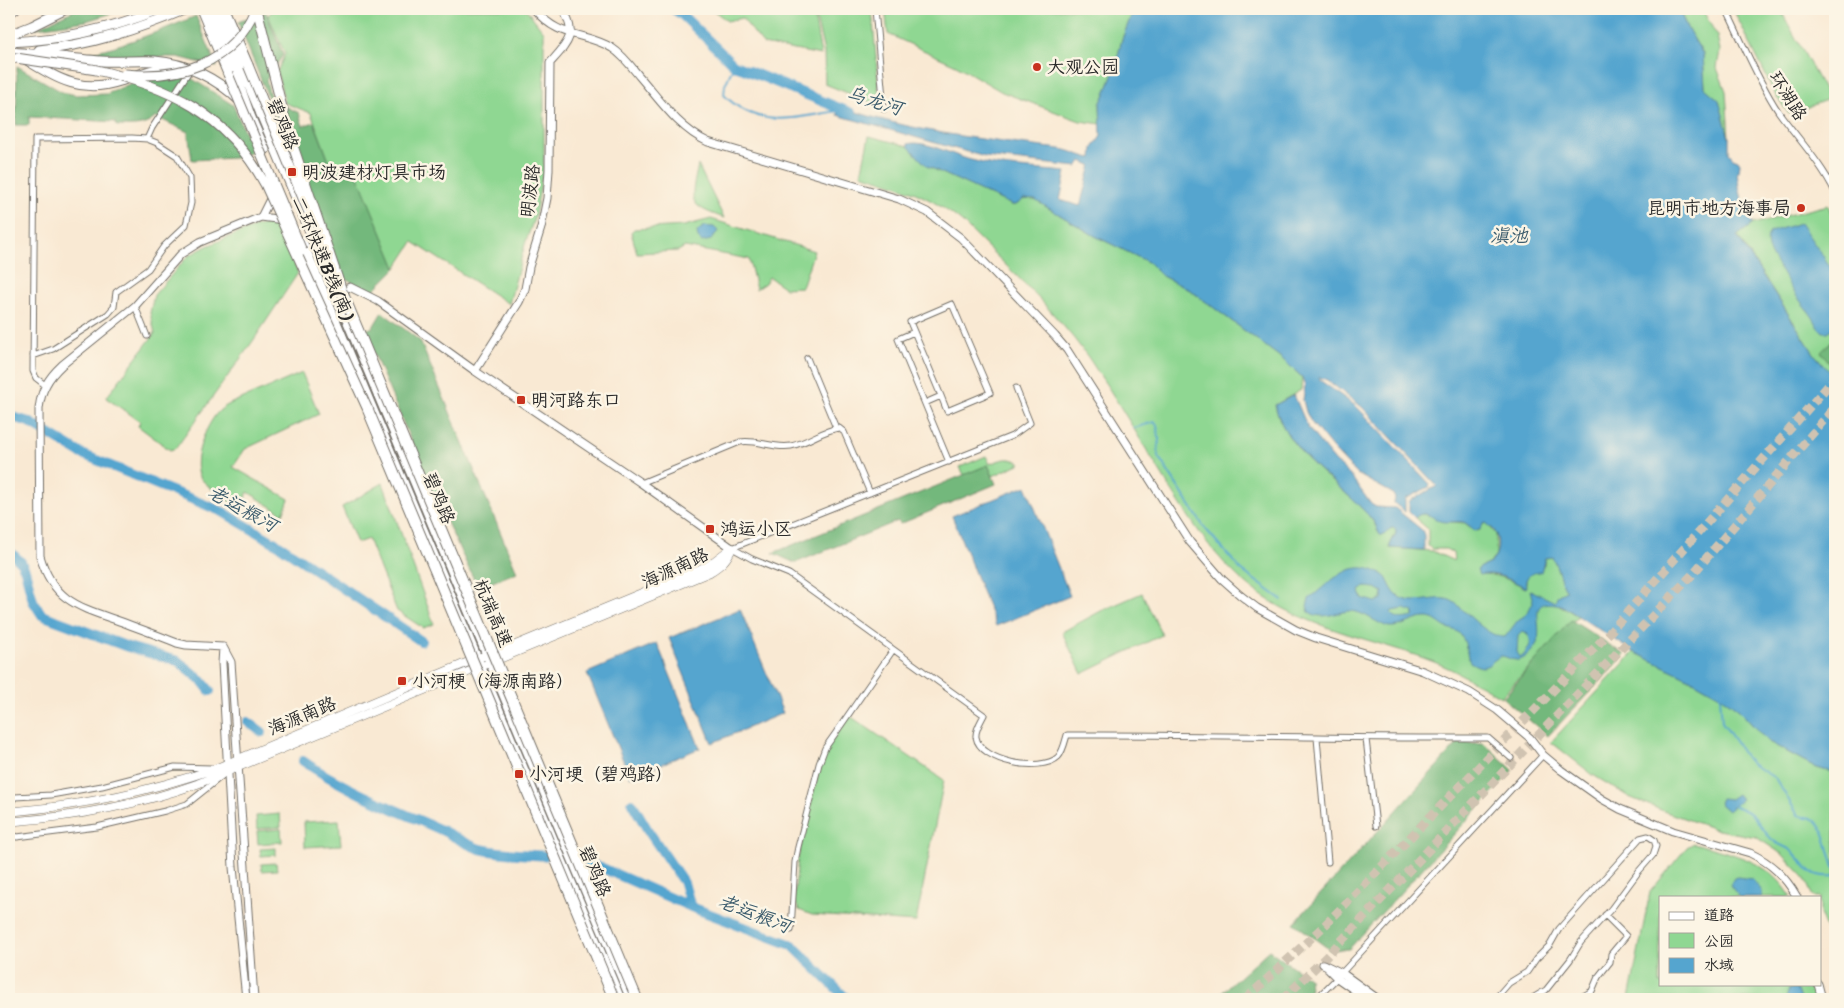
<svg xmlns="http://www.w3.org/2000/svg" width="1844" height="1008" font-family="Sriracha,'LXGW WenKai TC',sans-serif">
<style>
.green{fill:#8fd792;stroke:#5d815e}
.forest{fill:#73b87c;stroke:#4f7254}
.water{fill:#55a5cf;stroke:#40687d;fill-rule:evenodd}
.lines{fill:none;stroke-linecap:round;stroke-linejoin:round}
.stream{stroke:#55a5cf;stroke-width:2}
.river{stroke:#55a5cf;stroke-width:10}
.primary-tunnel{stroke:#d0c3b1;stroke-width:9;stroke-dasharray:9 4.5;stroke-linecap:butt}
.minor-casing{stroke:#736e66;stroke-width:7}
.tertiary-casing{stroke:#736e66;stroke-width:9}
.secondary-casing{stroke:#736e66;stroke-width:9}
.primary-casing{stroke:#736e66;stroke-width:11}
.trunk-casing{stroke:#736e66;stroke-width:11}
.minor{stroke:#fff;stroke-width:5}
.tertiary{stroke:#fff;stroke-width:7}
.secondary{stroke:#fff;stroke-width:8}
.primary{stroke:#fff;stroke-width:9}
.trunk{stroke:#fff;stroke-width:9}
.trunk-bridge-casing{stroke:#736e66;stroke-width:11;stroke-linecap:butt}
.motorway-bridge-casing{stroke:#736e66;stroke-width:12;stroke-linecap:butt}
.trunk-bridge{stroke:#fff;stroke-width:9}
.motorway-bridge{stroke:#fff;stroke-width:10}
.poi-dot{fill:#c8321e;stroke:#fcf5e5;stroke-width:2}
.labels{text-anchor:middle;stroke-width:5;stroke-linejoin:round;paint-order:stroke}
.poi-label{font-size:18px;fill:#2b2b2b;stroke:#fcf5e5;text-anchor:start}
.street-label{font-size:18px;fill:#2b2b2b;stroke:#fcf5e5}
.water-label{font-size:19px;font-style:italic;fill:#3c5c6d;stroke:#fcf5e5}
</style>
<rect width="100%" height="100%" fill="#fcf5e5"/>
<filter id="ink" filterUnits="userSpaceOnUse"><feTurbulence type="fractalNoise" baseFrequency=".02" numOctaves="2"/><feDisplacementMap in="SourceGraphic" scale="10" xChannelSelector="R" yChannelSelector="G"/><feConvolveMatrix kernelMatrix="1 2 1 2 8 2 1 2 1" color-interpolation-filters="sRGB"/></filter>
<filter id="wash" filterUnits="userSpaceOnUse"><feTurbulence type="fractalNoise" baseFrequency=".0096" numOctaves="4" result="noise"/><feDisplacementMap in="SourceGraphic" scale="20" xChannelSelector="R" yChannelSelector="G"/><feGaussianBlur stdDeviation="1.12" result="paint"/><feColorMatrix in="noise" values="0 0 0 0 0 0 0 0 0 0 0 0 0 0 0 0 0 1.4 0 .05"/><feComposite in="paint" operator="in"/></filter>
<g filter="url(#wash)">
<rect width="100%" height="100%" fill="#f9e9d3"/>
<path class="green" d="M275,9h107l5,3 6,-3h133l18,23v135l-9,49 -10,28 -16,60 -96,-62 -17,26 -41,-98 -7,2 -18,-8 -19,-51 -26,-10 -8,-31 8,-18 -17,-39z
M712,9h101l8,46 -58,-11 -21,-26 -15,3z
M814,9h58l8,97 -55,-22 -1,-32z
M885,9h249l-12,30 -7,29 -9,24 -6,12 1,20 -21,-3 -78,-29 -46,-27 -68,-31z
M1679,9h23l15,27 3,14 -3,18 9,23 3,47 -10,-38 -14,-11 -2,-35 -17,-28z
M1733,9h47l49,90 -40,15 -13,-18z
M869,136l39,10 19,20 85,39h4l8,-6 11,1 60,36 53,26 14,14 28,14 90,67 22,20 -1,13 -26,15c9,40 48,68 77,94 10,10 22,19 26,33l6,3 7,-7h4l1,5 -6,12v3l42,3 22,10 -1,-8 -7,-4h-14l-4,-3v-17l-13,-11 4,-4h5l9,2 7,5 25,2 6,5 8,3 6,-10 11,13v22l-8,8 -7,3 4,7c15,2 27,6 40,14l2,-12 17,-11 1,-7 7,-1c7,11 7,24 15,34l-7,3 -4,9 22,13 -77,81c-22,-12 -43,-26 -67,-35 -61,-24 -131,-33 -184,-75 -34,-27 -57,-63 -80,-99 -27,-43 -53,-89 -82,-131 -36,-50 -83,-92 -126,-135 -34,-28 -60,-35 -101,-48z
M698,165l26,53c-37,-13 -34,-16 -26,-53z
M1828,205l7,18v155l-20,-23 -78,-120 16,-11z
M711,219l103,32 -12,36 -17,1 -16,-11 -4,6 -9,6 -7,-30 -64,-12 -7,4 -41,2 -6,-21 3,-3 50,-3z
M271,223l9,8 18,42 -45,68 -77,107 -6,2 -32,-24 2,-5 -34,-23 49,-65 -5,-20 4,-18 34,-39 19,-10 49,-20z
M302,373l17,41 -74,35 -12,18 56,32 -6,15 -35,-22 -7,16c-14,-8 -27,-16 -38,-27 -15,-15 3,-57 16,-70 9,-8 23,-12 34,-17 17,-7 33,-14 49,-21z
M986,456l4,8c11,-5 20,-8 31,-1l-28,13 -5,-11 -24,10 -4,-8z
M383,483l51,141 -11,4 -26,-17 -29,-72 -11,4 -15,-36z
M1142,593l20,42 -80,39 -20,-42 39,-21z
M1634,652l54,26 32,18 18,13 29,32 50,27 18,5v178l-15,-37v-17h-7l-9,-20 -22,-23 -26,-17 -38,-7 -52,-18 -37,-15 -36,-22 -42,-33z
M850,716l94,64 -28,142 -104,-7 -13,-5 -5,-10 4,-42 22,-93 10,-22z
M280,814l1,13 -24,2 -1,-13z
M339,820l2,25 -36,2 -1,-25z
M281,829l1,13 -24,2 -1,-13z
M1694,843c37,11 76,17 97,54h-131v87h155l4,15h-190l21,-107 37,-45z
M276,848v7l-15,1 -1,-7z
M276,863l1,7 -15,1 -1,-7z"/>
<path class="forest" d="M77,9h49l-40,12 -50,7z
M266,12l17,43 -17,25 5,19 28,14 4,13 11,-4 16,42 18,8 7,-3 41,99 -23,23 -8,-2 -22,-12 -58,-137 -47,-118z
M196,16l21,51 -39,-10h-57l-38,-3c40,-8 75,-22 113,-38z
M17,66l45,26 14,3 31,-1 38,-17 31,-3 15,4 42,27 20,46 -18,7 -43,2 -4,-28 -32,-15c-12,11 -24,9 -39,9l-1,-4 -87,-5v8h-13z
M382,312l38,29 97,231 -39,16 -45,-95 -67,-158v-5l7,-3z
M1835,338v31l-14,-17z
M988,465l8,19 -96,40 -2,-3 -103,42 -22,-10z
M1571,620l54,35 -77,81 -45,-38z
M1458,743h26l29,27 -164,179 -19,1 -36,-27z
M1269,950l40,28 1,12 -9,9h-86z"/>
<path class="water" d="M1134,9h545l7,17 17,28 2,34 14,12 10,38v15l4,5 5,2 2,3 -1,9h-2c2,21 6,33 16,52l-16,12 78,119 20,23v395l-18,-5 -50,-27 -29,-32 -18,-13 -32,-18 -54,-26 -73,-47c-35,-8 -19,15 -23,35 -1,5 -5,9 -8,13 -4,4 -9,8 -14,7 -6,0 -10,-4 -15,-4 -14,7 -13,17 -31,6 -4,-7 -3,-18 -8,-25 -4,-7 -9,-7 -15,-9 -7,-3 -13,-11 -21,-10 -12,0 -24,10 -37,9 -10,-2 -26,-16 -39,-16 -14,1 -27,10 -41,1l-2,-6 2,-7c19,-15 40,-40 66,-28 4,2 9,3 12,8 5,10 8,19 20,21 15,4 36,-7 48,3 13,10 33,35 50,34l13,-17 9,-6 6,-12 -3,-12 25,12 2,-6 9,-5c-7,-11 -7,-23 -14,-34l-7,1 -4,14c-10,0 -17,4 -15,16 -14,-8 -31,-17 -47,-13l-2,-5c4,-4 8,-4 13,-7 9,-6 10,-25 4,-33 -3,-3 -6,-5 -9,-8l-2,1 -2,6 -5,2c-4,-2 -9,-8 -13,-9 -5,-1 -17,1 -23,-1 -9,-4 -16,-12 -25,-3l-6,-6v-11l28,-15 -75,-79 -35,-27 -8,-3 2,4 36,26 73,77 -1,3 -24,12v13l-11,-9 1,-5 -3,-5 -35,-19 -24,-25 -22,-27 -5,-10 -3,-12 2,-14 -3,-9 -22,-20 -90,-67 -28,-14 -14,-14 -53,-26 -60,-36 -11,-1 -8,6h-4l-85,-39 -19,-20v-2c16,-5 46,12 63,16 29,8 64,9 95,12l-6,28 20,6 11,-41 -10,-4 -4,6 -92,-10 -148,-42 2,-9c70,26 147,34 221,43 11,1 22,8 32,9l1,-10 8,-12 -1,-32 6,-12 9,-24 7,-29zM1365,587l11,1 7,4 -1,7 -6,3 -14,-4 -2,-7zM1404,609l10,3 -1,5c-7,2 -17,3 -22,-3l1,-3zM1522,632l6,2 3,8 -3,7 -5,7 -3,1 -3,-5 1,-16z
M1800,223l34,49 1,5v50l-7,5h-5c-5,-4 -7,-10 -11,-16 -6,-8 -13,-16 -19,-25 -4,-5 -6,-11 -10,-17 -7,-12 -22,-27 -13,-42z
M704,226l10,1 4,4 -7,9 -9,2 -4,-4 -1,-6z
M1294,395l14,33 27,33 15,14 21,29 5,3 19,1 27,22 2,5v15l-34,-2v-3l6,-12 -1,-5h-4l-7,7h-4c-3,-4 -3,-9 -6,-13 -31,-39 -87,-66 -99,-117z
M1026,486l44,110 -74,30 -44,-110z
M740,609l43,104 -71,30 -43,-105z
M657,643l43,105 -70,29 -43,-104z
M1737,794l4,5 -13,12 -9,-8 2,-5 9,1z
M1737,877l15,2 10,12v6h-23l-9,-12 4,-7z
M1793,988h3l4,11h-14l3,-10z"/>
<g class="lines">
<path class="stream" d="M734,65l-9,20 -1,10c36,36 69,22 115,16
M1134,428l20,-6 3,3 2,15 -1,16 46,71 37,43 41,30
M1720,696l2,26 25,37 6,6 22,13 23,37c5,3 10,1 15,4 14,8 15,36 22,50
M1734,806c6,2 13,4 18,9 8,7 12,19 22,26 6,5 15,6 20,12 16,16 15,25 41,23"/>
<path class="river" d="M673,9l8,5 53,51 117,48
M9,416l20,6 53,32 141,58 59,35 139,94
M9,551l12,11 4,8 8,31 9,14 86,32 50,14 24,20 8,10
M248,722l14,10
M303,761c42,29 89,47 136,68 14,6 27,16 41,20 22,5 44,5 65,7
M632,803l17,29 35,51 7,24
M590,864l10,3 91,40 101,38 55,54"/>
</g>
</g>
<g filter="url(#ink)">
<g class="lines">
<path class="primary-tunnel" d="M1246,999l79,-74 285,-293 225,-254
M1283,999l42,-41 367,-383 143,-168"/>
<defs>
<path id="minor" d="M875,9l9,100
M1726,9c17,34 31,70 52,102 19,27 42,50 57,81
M147,139l5,-11 38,-58
M135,306l12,30
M914,332l-16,7 51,123
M33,356l20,-7 55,-35 6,-7 2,-15 32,-23 16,-23 22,-21 5,-22 -1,-25 -13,-22 -20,-13 -10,-4 -15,-1 -97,1 -2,232 3,7 9,7
M807,358l29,70
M925,403l16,-7 6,15 43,-18 -38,-89 -42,18 31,74
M641,483l99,-41c17,-3 33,7 51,4 17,-3 31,-16 48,-18l5,4 26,61
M732,548l20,11 37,15 195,141c-3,6 -9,15 -8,22 4,25 65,36 82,20 5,-5 7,-15 9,-22 140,-1 281,4 421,3l23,20
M732,548l280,-112 18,-13 -14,-35
M1317,738l11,124
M1366,739l10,87
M211,768l-36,-1 -73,19 -51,9 -36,2 -5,6 2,31 5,3 80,-10 68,-16 22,-7 35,-28
M791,930l4,-68 3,-15 21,-83 6,-16 10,-14 58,-84
M1316,999l21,-21 206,-223
M1495,999l14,-16 18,-11 9,-13 14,-14 9,-16 81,-91 8,-2 6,4 2,6 -3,9 -14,16 -28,38 -30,33 -11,18 -24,30 -15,9
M1578,999l14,-8 6,-14 12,-15 1,-8 15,-18 -21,-21"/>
<path id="tertiary" d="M534,9c26,31 49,22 78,39 11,7 19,18 27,28 21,24 39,52 69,66l191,57 28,13 34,26 94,98 12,14 123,192 32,37 18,16 17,13 39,22 20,8 107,33 46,21 28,18 33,28 13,17 18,15 41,29 18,10 53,22 77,22c21,10 35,23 47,44
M261,217l11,-22
M338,291l12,-4 28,14 97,70 166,112 91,65
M475,371l44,-69 6,-13 4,-22 12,-39 6,-30 2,-28 1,-107c17,-19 29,-29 12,-54
M223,647l-37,-2 -9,-2c-19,-8 -39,-15 -58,-22 -40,-14 -66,-20 -79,-65l-1,-147c2,-19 9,-31 23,-44l73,-59 46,-52 19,-12 61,-25 15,2 9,3
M223,647l8,15 23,337
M223,648l-1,15 11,204 13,132
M1323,964l19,9 36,26
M1329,970l8,8 30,21
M1818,984l4,15"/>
<path id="secondary" d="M17,811c69,-6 134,-20 200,-43l261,-110 28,-9 194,-80 9,-4 21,-16
M17,821c62,-5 121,-16 180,-37l513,-212c11,-7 17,-12 22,-24"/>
<path id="primary" d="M208,9l27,64 16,45
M217,9l44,105
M9,35l23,-9 34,-17
M9,42c52,-2 102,-13 151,-33
M39,50c52,-5 99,-21 147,-41
M9,52c31,2 61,7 92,9 18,1 36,-1 54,0 31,2 63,18 85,40
M25,59c33,20 56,35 95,22 18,-6 34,-13 53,-14"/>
<path id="trunk" d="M201,9l27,65
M224,9l24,56
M9,13l6,-4
M261,114l370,885
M251,118l14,32
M302,241l318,758"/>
</defs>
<use href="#minor" class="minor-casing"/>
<use href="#tertiary" class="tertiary-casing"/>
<use href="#secondary" class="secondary-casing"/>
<use href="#primary" class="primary-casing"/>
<use href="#trunk" class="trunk-casing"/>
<use href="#minor" class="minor"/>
<use href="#tertiary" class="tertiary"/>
<use href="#secondary" class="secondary"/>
<use href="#primary" class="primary"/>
<use href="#trunk" class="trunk"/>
<defs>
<path id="trunk-bridge" d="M257,9l31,122 55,163
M9,57l88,13
M248,65l64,155
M92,69c77,17 134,44 173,115l103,226
M125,74c55,5 107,-10 130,-65
M228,74l74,177"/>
<path id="motorway-bridge" d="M343,294l294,705
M368,410l246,589"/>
</defs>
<use href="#trunk-bridge" class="trunk-bridge-casing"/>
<use href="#motorway-bridge" class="motorway-bridge-casing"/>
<use href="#trunk-bridge" class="trunk-bridge"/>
<use href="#motorway-bridge" class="motorway-bridge"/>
</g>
</g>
<g class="poi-dot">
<circle cx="1037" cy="67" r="5"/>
<rect x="287" y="167" width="10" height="10" rx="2.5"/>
<circle cx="1801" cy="208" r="5"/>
<rect x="516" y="395" width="10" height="10" rx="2.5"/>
<rect x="705" y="524" width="10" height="10" rx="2.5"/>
<rect x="397" y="676" width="10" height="10" rx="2.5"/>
<rect x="514" y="769" width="10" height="10" rx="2.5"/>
</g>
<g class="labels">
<g class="poi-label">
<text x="1047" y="73">大观公园</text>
<text x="302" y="178">明波建材灯具市场</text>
<text x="1791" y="214" text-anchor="end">昆明市地方海事局</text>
<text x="531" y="406">明河路东口</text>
<text x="720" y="535">鸿运小区</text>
<text x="412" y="687">小河梗（海源南路）</text>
<text x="529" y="780">小河埂（碧鸡路）</text>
</g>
<g class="street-label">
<text transform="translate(1788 96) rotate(58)" y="6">环湖路</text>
<text transform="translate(283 124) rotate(68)" y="6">碧鸡路</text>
<text transform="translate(530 191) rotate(-83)" y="6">明波路</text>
<text transform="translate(323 258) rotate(67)" y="6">二环快速B线(南)</text>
<text transform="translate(439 498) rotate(67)" y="6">碧鸡路</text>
<text transform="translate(675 568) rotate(-25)" y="6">海源南路</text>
<text transform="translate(493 613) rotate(67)" y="6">杭瑞高速</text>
<text transform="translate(302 716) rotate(-23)" y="6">海源南路</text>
<text transform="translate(595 871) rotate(67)" y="6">碧鸡路</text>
</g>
<g class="water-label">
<text transform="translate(875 100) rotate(17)" y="7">乌龙河</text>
<text x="1509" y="242">滇池</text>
<text transform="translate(243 508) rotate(29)" y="7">老运粮河</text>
<text transform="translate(755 913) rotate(21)" y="7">老运粮河</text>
</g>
</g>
<rect width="1844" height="1008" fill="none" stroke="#fcf5e5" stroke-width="30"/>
<rect x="1659" y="896" width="162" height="90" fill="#fcf5e5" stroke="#a8a49b"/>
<rect x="1669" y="912" width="25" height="8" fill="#ffffff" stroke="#a8a49b"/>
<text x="1704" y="920" font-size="15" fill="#2b2b2b">道路</text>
<rect x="1669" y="933" width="25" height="15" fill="#8fd792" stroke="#a8a49b"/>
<text x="1704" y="946" font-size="15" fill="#2b2b2b">公园</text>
<rect x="1669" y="958" width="25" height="15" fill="#55a5cf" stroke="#a8a49b"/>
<text x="1704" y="970" font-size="15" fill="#2b2b2b">水域</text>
</svg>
